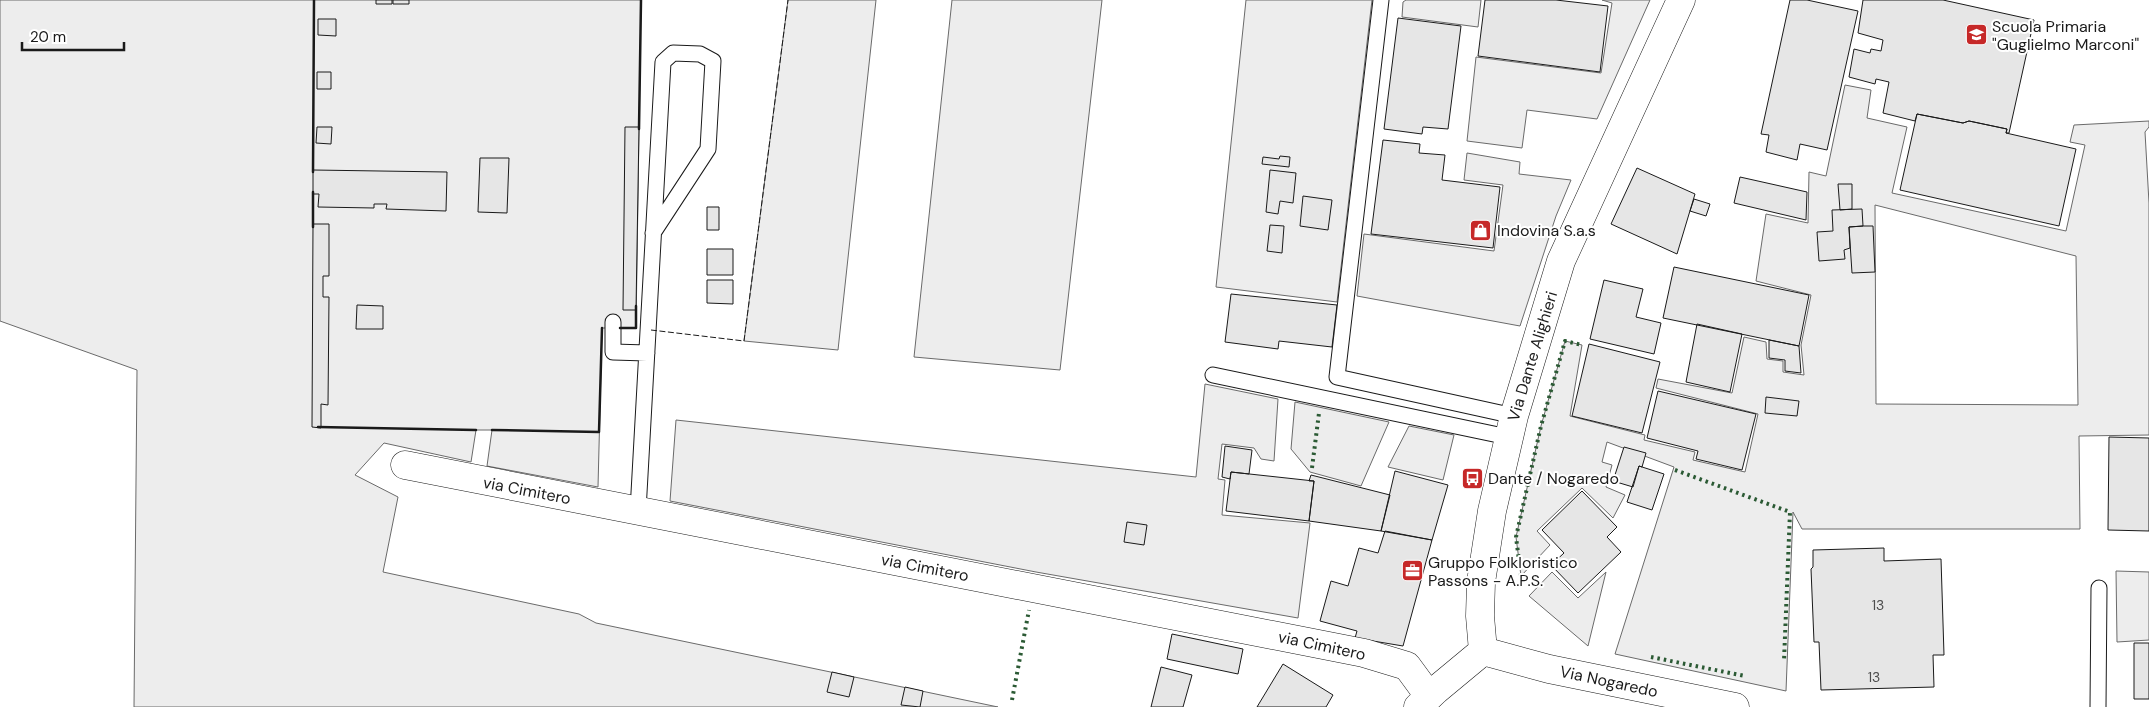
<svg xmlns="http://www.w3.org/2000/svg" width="2149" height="707" font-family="'DM Sans',sans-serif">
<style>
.green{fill:#ededed;stroke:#6a6a6a;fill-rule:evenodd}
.building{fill:#e6e6e6;stroke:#1a1a1a}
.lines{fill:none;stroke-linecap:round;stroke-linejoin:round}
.service-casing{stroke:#1a1a1a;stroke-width:17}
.minor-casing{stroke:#1a1a1a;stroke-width:29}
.tertiary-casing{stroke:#1a1a1a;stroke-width:29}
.service{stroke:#fff;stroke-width:15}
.minor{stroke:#fff;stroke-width:28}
.tertiary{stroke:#fff;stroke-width:28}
.hedge{stroke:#2b5a34;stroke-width:4;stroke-dasharray:2.5 4;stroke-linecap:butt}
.fence{stroke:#1a1a1a;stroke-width:1;stroke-dasharray:6 2.5;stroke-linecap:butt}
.wall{stroke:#1a1a1a;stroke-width:2.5}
.labels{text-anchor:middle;stroke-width:4;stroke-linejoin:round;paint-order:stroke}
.number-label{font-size:14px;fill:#4d4d4d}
.poi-label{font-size:16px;fill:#1a1a1a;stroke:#fff;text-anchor:start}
.street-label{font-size:16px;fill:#1a1a1a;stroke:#fff}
</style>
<rect width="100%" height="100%" fill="#fff"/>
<path class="green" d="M0,0h641l-5,328h-34l-4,159 -111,-21 5,-36h-16l-5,32 -87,-19 -29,32 43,22 -15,75 196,42 17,9 402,84h-864l3,-337 -137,-49z
M788,0h88l-38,350 -94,-9z
M952,0h150l-42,370 -146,-13z
M1246,0h126l-35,302 -121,-15z
M1406,0h75l-3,27 -76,-10 1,-15z
M1602,0h48l-53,119 -70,-9 -5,38 -55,-7 9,-84 125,16 11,-70z
M1845,85l26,5 -4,28 40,9 -15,66 174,38 19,-86 -15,-3 4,-17 75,-4v6l-4,5 4,71v232l-70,1 1,93h-278l-9,-17 -7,179 -171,-37 59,-187 -67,-25 -5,20 10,3 -6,22 19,8 -12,23 -31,-30 -45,43 13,14 -29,31 -5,-39 25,-111 24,-85 17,4 -12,71 75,19 -1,5 51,12 -2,8 52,12 13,-58 -102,-26 2,-9 74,14 12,-56 22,5 1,17 16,2v11l21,3 -3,-30 10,-50 -55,-14 10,-67 42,9 1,-51 17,4zM1875,205l201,51 2,149 -202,-1z
M1467,153l53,9 -1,12 52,6 -15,36 -36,110 -163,-30 7,-62 130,17 9,-66 -39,-5z
M1205,384l73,15 -4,62 -13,-2 -7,-11 -32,-4 -4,35 7,1 -3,35 88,8 -12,95 -262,-46 -366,-71 6,-81 520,57z
M1295,402l94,20 -28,64 -51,-14 -19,-23z
M1409,426l45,9 -11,45 -55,-13z
M2116,571l33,1v68l-32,2z
M1552,572l26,26 28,-26 -18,74 -59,-50z"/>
<path class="building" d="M376,0h16v4h-16z
M393,0h16v4h-16z
M1485,0h71l52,6 -8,66 -122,-16z
M1790,0h17l51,11 -31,139 -27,-6 -3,16 -31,-8 3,-17 -8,-1z
M1863,0h80l91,20 -25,113h-3l1,-4 -38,-8 -6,2 -46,-9 -2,7 -32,-8 6,-31 -13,-3 -1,5 -26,-7 5,-28 16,4 1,-4 10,2 2,-11 -25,-7z
M1398,18l63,8 -13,103 -25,-2 -1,7 -38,-5z
M318,19h18v17l-18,-1z
M317,72h14v17h-14z
M1917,114l46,9 6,-2 38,8 -1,4 70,16 -17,77 -159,-36z
M317,127h15l-1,17 -15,-1z
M625,127h14l-3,183h-13z
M1383,140l37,4 -1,9 26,2 -3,25 58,7 -7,61 -122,-14z
M1280,156l10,1 -1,10 -27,-3 1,-7 16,2z
M480,158h29l-2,55 -29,-1z
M1637,168l58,26 -18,60 -66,-30z
M313,170l134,2 -1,39 -60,-2 1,-5h-13v4l-56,-1 1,-13h-6z
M1270,170l26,3 -3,30 -13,-2 -2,13 -12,-2z
M1740,177l67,15 -1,28 -72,-17z
M1838,184h14v25l-12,1z
M1303,196l29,4 -4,30 -28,-4z
M1694,199l16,5 -4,12 -16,-5z
M707,207h12v23h-12z
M1862,209l1,17 -14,1 1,21 -6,2 1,9 -26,2 -2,-29 16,-1 -1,-21z
M313,224h16v52h-6v21h6l-1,108 -7,-1v24l-9,-1z
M1270,225l14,1 -2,27 -15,-2z
M1863,226h10l2,46 -23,1 -3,-46z
M707,249h26v26h-26z
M1674,267l135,28 -10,51 -136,-28z
M707,280h26v24l-26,-1z
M1604,280l39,9 -7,28 25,6 -7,31 -64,-15z
M1231,294l106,11 -5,42 -53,-6 -1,8 -53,-7z
M357,305l26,1v23h-27z
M1697,324l45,10 -12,58 -44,-10z
M1769,340l30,6 2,27 -16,-2v-11l-16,-2z
M1589,344l71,18 -18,71 -70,-17z
M1658,391l98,23 -14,56 -46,-11 2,-8 -51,-13z
M1766,397l33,4 -2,15 -32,-3z
M2109,437l40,1v93l-41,-1z
M1225,446l27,4 -3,24 -18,-2 -1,7 -8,-2z
M1624,447l22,6 -4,14 -3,-1 -6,21 -20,-6z
M1639,466l25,8 -12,36 -25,-8z
M1395,471l53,14 -16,55 -51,-9z
M1231,472l83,9 -5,40 -83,-10z
M1311,475l79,20 -9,36 -72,-10 5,-40h-5z
M1582,491l35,36 -10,10 14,15 -43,41 -27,-28 13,-12 -22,-23z
M1127,522l20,3 -3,20 -20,-3z
M1385,531l47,9 -29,106 -48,-8 2,-7 -37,-10 11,-40 17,5 11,-38 19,5z
M1884,548v13l57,-2 3,96h-11l1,32 -113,3 -2,-48h-5l-3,-73 2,-2v-17z
M1172,634l71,15 -5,25 -71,-15z
M2134,643h15v56h-15z
M1283,664l50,31 -7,12h-69z
M1161,667l31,8 -9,32h-32z
M832,672l22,5 -5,20 -22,-5z
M905,687l18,4 -3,16 -19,-2z"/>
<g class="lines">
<defs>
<path id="service" d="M1381,0l-44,377 177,39
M613,322v30l34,1
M1213,375l295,62
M638,511l25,-449 10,-9 27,1 13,7 -5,88 -55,84
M2098,707l1,-119"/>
<path id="minor" d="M405,465l959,188 43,13 22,30
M1483,651l66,18 186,38"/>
<path id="tertiary" d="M1418,707l18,-17 47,-39 -3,-35 1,-34 11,-71 22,-95 47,-155 120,-261"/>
</defs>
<use href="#service" class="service-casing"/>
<use href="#minor" class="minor-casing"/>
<use href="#tertiary" class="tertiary-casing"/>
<use href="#service" class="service"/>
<use href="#minor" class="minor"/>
<use href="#tertiary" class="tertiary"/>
<path class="hedge" d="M1312,468l7,-55
M1675,470l115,42 -6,149
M1521,576l-5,-39 25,-111 24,-85 17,4
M1651,657l94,19
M1012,700l17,-90"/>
<path class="fence" d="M651,330l93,11 44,-341"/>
<path class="wall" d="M639,129l2,-129
M313,172l1,-172
M313,192v35
M620,328h16v-22
M318,427l158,3
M492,430l107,2 3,-104"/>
</g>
<defs>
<symbol id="school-square" viewBox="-11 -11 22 22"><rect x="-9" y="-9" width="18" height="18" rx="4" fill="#c62828" stroke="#fff"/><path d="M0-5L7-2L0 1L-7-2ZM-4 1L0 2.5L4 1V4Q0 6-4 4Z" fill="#fff"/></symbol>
<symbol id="shop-square" viewBox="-11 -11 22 22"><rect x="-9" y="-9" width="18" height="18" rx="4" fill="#c62828" stroke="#fff"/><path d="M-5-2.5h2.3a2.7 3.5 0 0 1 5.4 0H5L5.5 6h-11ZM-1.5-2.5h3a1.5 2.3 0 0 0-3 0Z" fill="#fff"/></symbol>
<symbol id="bus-square" viewBox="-11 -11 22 22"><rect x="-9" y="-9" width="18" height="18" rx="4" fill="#c62828" stroke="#fff"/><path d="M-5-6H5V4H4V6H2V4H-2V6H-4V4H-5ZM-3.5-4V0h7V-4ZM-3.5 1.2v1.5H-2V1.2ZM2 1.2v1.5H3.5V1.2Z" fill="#fff"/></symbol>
<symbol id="office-square" viewBox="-11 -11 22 22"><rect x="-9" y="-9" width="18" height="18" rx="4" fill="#c62828" stroke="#fff"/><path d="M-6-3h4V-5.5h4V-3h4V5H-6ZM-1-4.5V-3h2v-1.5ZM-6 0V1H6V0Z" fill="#fff"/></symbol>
</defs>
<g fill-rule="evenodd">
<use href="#school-square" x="1964" y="22" width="25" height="25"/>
<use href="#shop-square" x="1468" y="218" width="25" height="25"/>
<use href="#bus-square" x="1460" y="466" width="25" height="25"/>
<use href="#office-square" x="1400" y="558" width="25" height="25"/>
</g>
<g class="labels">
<g class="number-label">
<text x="1878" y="610">13</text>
<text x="1874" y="682">13</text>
</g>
<g class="poi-label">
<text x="1992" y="32">Scuola Primaria<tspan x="1992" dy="18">"Guglielmo Marconi"</tspan></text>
<text x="1497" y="236">Indovina S.a.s</text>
<text x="1488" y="484">Dante / Nogaredo</text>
<text x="1428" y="568">Gruppo Folkloristico<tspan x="1428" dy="18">Passons - A.P.S.</tspan></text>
</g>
<g class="street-label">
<text transform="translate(1532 356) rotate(-73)" y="6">Via Dante Alighieri</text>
<text transform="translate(527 490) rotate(11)" y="6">via Cimitero</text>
<text transform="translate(925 567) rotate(11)" y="6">via Cimitero</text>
<text transform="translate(1322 645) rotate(12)" y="6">via Cimitero</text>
<text transform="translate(1609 681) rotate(12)" y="6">Via Nogaredo</text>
</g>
</g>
<path d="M22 42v8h102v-8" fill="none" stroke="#1a1a1a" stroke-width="2.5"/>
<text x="30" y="42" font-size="15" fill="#1a1a1a" stroke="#ffffff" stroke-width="4" paint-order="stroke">20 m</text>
</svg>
